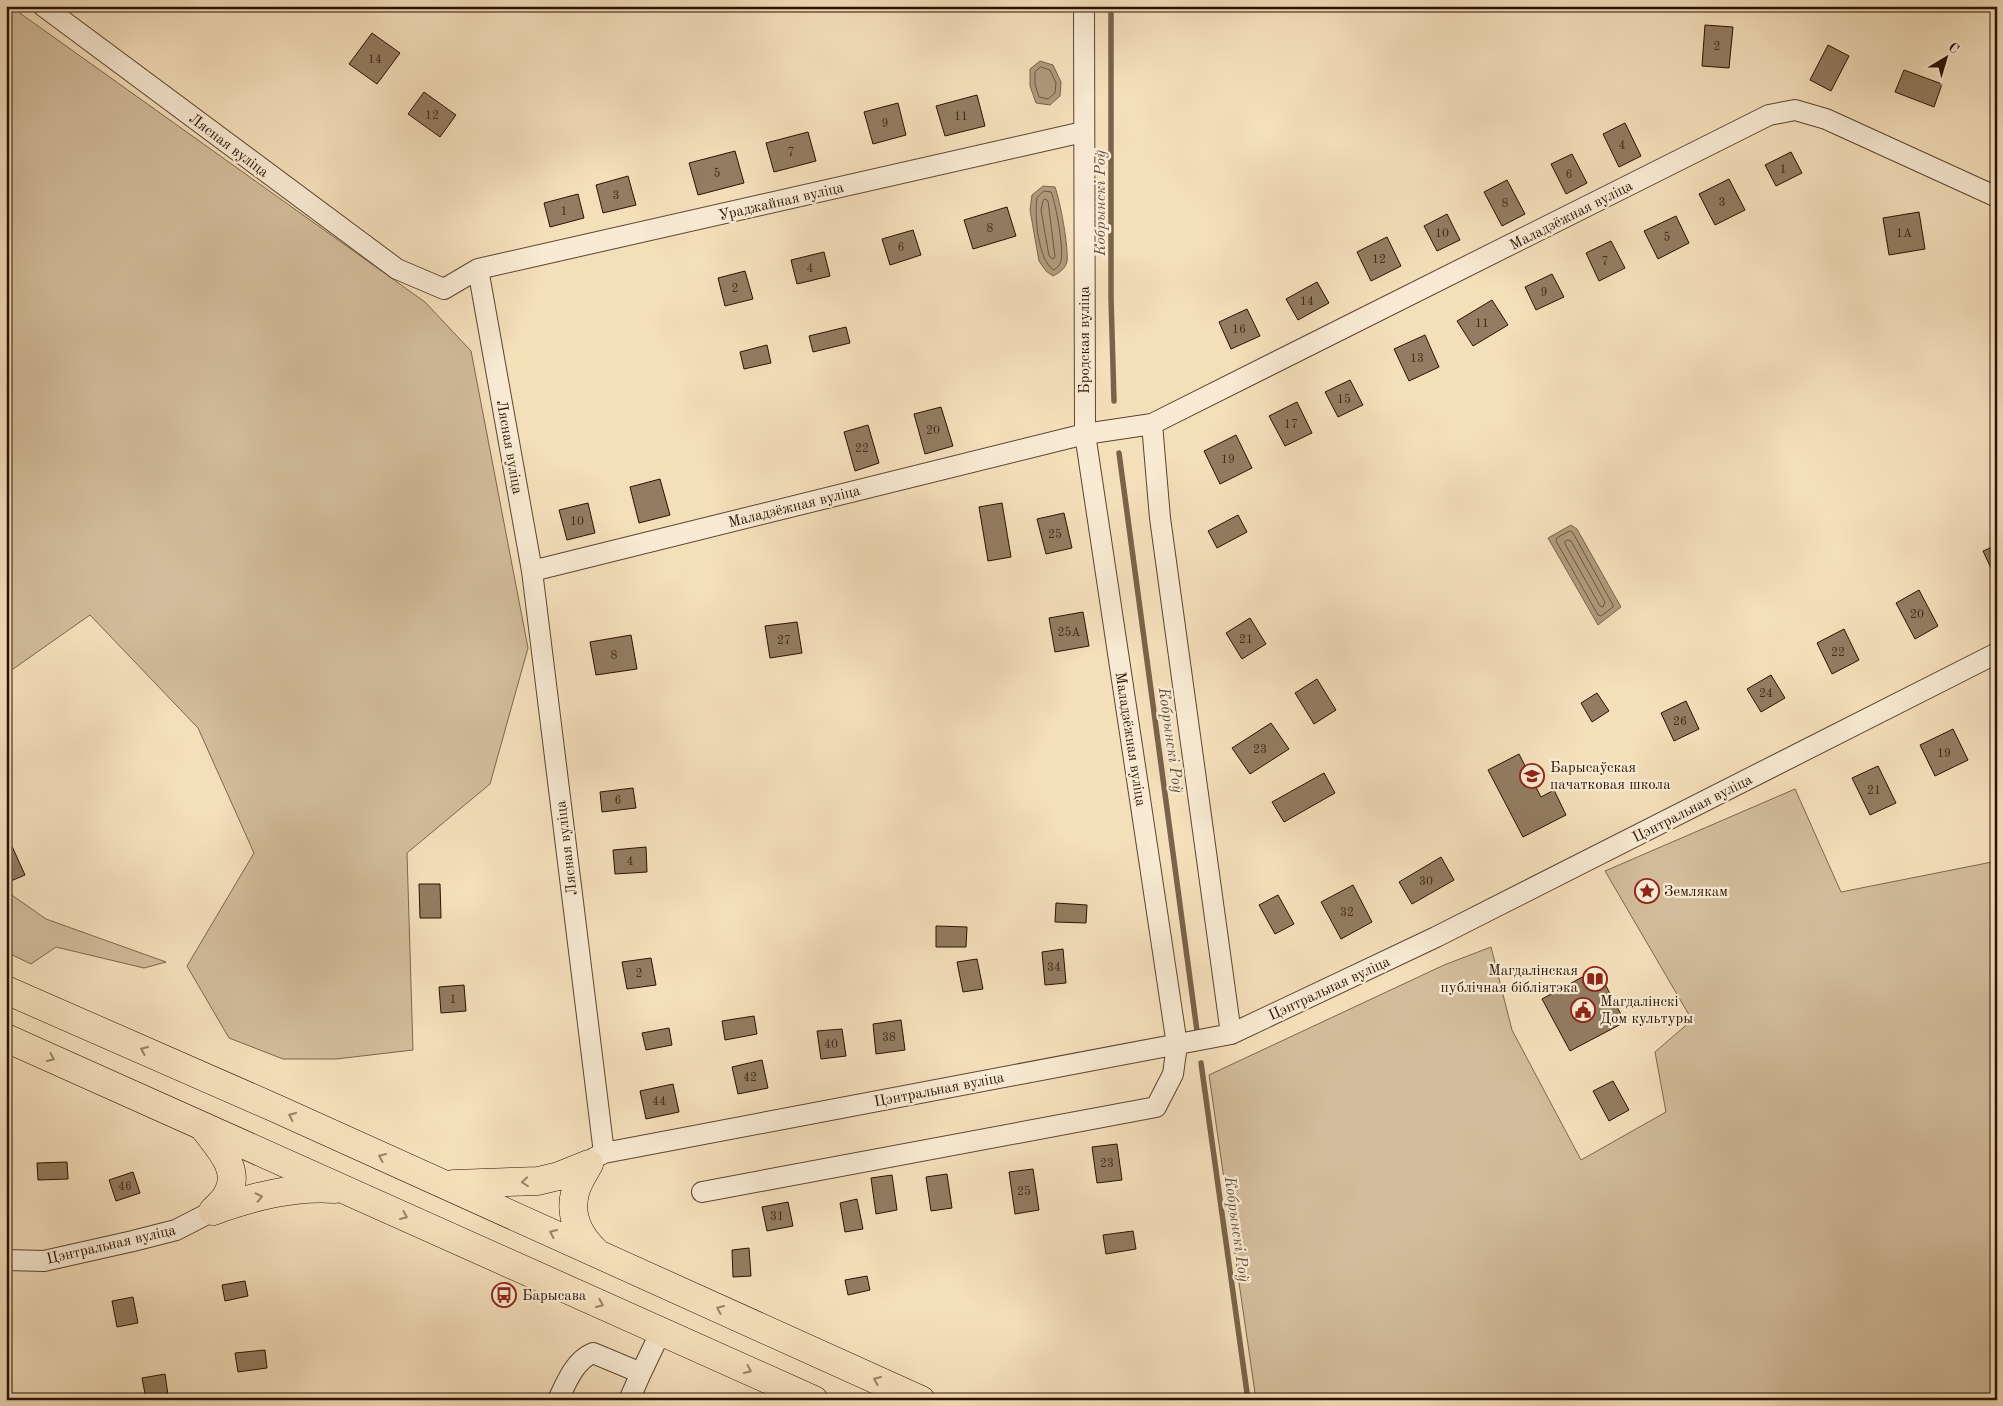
<svg xmlns="http://www.w3.org/2000/svg" width="2003" height="1406" font-family="'Old Standard TT',serif">
<style>
.green{fill:#d2bc9b;stroke:#7e664e}
.water{fill:#af997b;stroke:#7a634a}
.lines{fill:none;stroke-linecap:round;stroke-linejoin:round}
.shore{stroke:#6c553e;stroke-width:1}
.stream{stroke:#7a634a;stroke-width:5.5}
.building{fill:#937c61;stroke:#2a1100}
.minor-casing{stroke:#5c442f;stroke-width:22}
.highway-casing{stroke:#2a1100;stroke-width:29}
.minor{stroke:#f8ead3;stroke-width:20}
.highway{stroke:#f4dfbb;stroke-width:28}
.oneway{stroke:#998267}
.labels{text-anchor:middle;stroke-width:4.5;stroke-linejoin:round;paint-order:stroke}
.number-label{font-size:12px;fill:#442c18}
.street-label{font-size:15px;fill:#2a1100;stroke:#f8ead3}
.poi-label{font-size:15px;fill:#2a1100;stroke:#f8ead3;text-anchor:start}
.water-label{font-size:16px;font-style:italic;fill:#664e37;stroke:#f8ead3}
</style>
<rect width="100%" height="100%" fill="#f4dfbb"/>
<filter id="stains"><feTurbulence type="fractalNoise" baseFrequency=".004" numOctaves="4"/><feColorMatrix values="0 0 0 0 .2 0 0 0 0 .09 0 0 0 0 .02 0 0 0 .5 -.17"/></filter>
<radialGradient id="worn" r=".72"><stop offset=".6" stop-color="#630" stop-opacity="0"/><stop offset="1" stop-color="#630" stop-opacity=".3"/></radialGradient>
<path class="green" d="M6,6h4l415,296 46,49 57,297 -38,136 -83,69 6,197 -77,9h-53l-54,-21 -42,-72 67,-113 -56,-125 -108,-113 -84,59z
M1795,789l46,103 156,-31v539h-741l-47,-325 235,-110 47,-18 21,83 69,130 85,-48 -11,-60 37,-32 -87,-149z
M6,891l40,28 120,43 -22,6 -88,-21 -25,17 -25,-12z"/>
<path class="water" d="M1040,61l13,4 8,17 -1,14 -10,9 -14,-2 -6,-17v-17z
M1043,186l12,1c5,13 14,62 12,75 -2,7 -8,11 -14,14l-7,-5 -7,-10 -9,-51 2,-15z
M1571,525l6,4 44,78 -23,18 -50,-87z"/>
<g class="lines">
<path class="shore" d="M1041,67l9,3 6,13 -1,10 -7,6 -9,-2 -4,-12v-13z
M1044,191l7,1c5,11 13,58 10,69 -1,4 -4,7 -7,9 -16,-8 -20,-57 -17,-72z
M1045,199l3,2 7,56 -2,2 -4,-3 -8,-46 2,-9z
M1570,531l3,2 40,72v2l-12,9 -3,-1 -42,-74 1,-3z
M1568,540l3,1 34,61 -2,5 -3,-1 -35,-62v-2z"/>
<path class="stream" d="M1111,6v292l3,103
M1119,453l78,578
M1201,1063l47,337"/>
</g>
<path class="building" d="M1705,25l28,2 -4,41 -27,-2z
M372,33l28,20 -23,31 -28,-20z
M1828,45l21,11 -18,35 -21,-11z
M1904,70l38,14 -8,23 -39,-15z
M424,92l32,23 -16,22 -32,-23z
M977,95l8,31 -40,10 -9,-30z
M898,103l8,32 -33,9 -9,-32z
M1625,123l16,33 -22,11 -16,-33z
M808,132l8,29 -42,11 -8,-29z
M735,151l9,32 -46,12 -9,-32z
M1791,152l11,21 -26,13 -11,-21z
M1572,154l15,29 -21,11 -15,-30z
M628,176l8,29 -33,8 -7,-28z
M1729,179l16,31 -30,15 -16,-31z
M1507,180l18,34 -23,12 -18,-34z
M578,194l6,24 -34,9 -6,-24z
M1007,207l9,29 -43,13 -9,-29z
M1919,212l6,37 -36,6 -6,-37z
M1447,214l13,26 -23,11 -13,-25z
M1676,216l13,27 -31,16 -14,-28z
M913,230l8,25 -31,10 -8,-26z
M1387,237l14,29 -30,15 -14,-29z
M1611,241l14,27 -26,13 -13,-28z
M824,252l6,24 -33,8 -6,-24z
M745,271l8,28 -28,7 -7,-28z
M1552,274l12,23 -28,13 -11,-23z
M1317,282l12,21 -31,17 -12,-21z
M1492,300l16,25 -35,21 -16,-25z
M1247,309l13,27 -29,13 -12,-27z
M846,327l4,16 -37,9 -4,-16z
M1425,335l14,32 -30,14 -15,-32z
M767,345l4,18 -27,6 -4,-17z
M1350,380l13,25 -25,12 -13,-25z
M1297,402l15,31 -27,13 -16,-30z
M941,407l12,39 -28,8 -11,-40z
M868,425l11,38 -24,8 -11,-39z
M1236,435l16,33 -32,16 -16,-33z
M660,479l10,36 -31,8 -9,-36z
M588,503l7,30 -28,7 -8,-30z
M1002,503l9,54 -23,4 -9,-54z
M1064,513l8,35 -26,6 -9,-35z
M1238,515l9,17 -30,16 -9,-17z
M1997,545v36l-14,-30z
M1919,590l19,36 -23,13 -19,-36z
M1083,612l6,34 -34,6 -6,-34z
M1250,618l16,26 -24,15 -16,-26z
M797,622l5,31 -32,5 -5,-32z
M1844,629l15,31 -27,14 -15,-31z
M631,635l6,34 -41,6 -6,-33z
M1771,675l14,23 -24,14 -14,-23z
M1317,679l19,31 -22,14 -19,-31z
M1597,693l12,18 -17,11 -11,-19z
M1686,701l13,28 -25,12 -13,-28z
M1271,723l18,26 -39,25 -18,-26z
M1953,729l15,31 -33,16 -15,-31z
M1519,754l22,43 13,-7 12,25 -43,22 -35,-67z
M1878,766l18,37 -26,12 -18,-37z
M1324,773l11,20 -51,29 -12,-20z
M633,788l3,20 -34,4 -2,-20z
M6,833l19,42 -19,8z
M646,847l1,25 -32,2 -2,-24z
M1441,857l13,23 -42,24 -13,-22z
M419,884h21l1,34h-21z
M1353,885l19,37 -31,17 -20,-37z
M1278,895l16,29 -19,10 -16,-29z
M1056,903l31,2 -1,18 -31,-1z
M936,926l31,1 -1,20h-30z
M1063,949l3,34 -21,2 -3,-33z
M651,958l5,27 -29,4 -5,-27z
M977,959l6,30 -20,3 -6,-30z
M1597,969l28,53 -55,29 -28,-52z
M464,985l2,26 -25,2 -2,-26z
M754,1016l3,18 -32,6 -3,-19z
M901,1020l4,30 -29,4 -3,-30z
M669,1028l3,17 -26,5 -4,-17z
M842,1029l4,27 -25,3 -4,-28z
M762,1060l6,28 -30,6 -6,-27z
M1613,1081l16,29 -20,11 -16,-30z
M673,1084l6,28 -33,7 -6,-28z
M1117,1144l5,36 -25,3 -5,-36z
M67,1162l1,17 -30,1 -1,-17z
M1033,1169l6,41 -24,4 -6,-42z
M133,1172l7,21 -24,8 -7,-21z
M947,1174l5,34 -21,3 -5,-34z
M892,1175l5,35 -21,4 -5,-36z
M857,1199l6,30 -18,3 -5,-29z
M788,1202l5,24 -26,5 -5,-24z
M1133,1231l3,18 -30,5 -3,-19z
M749,1248l2,28 -18,1 -1,-27z
M867,1276l3,14 -22,5 -3,-15z
M245,1281l3,15 -23,5 -3,-16z
M133,1297l5,26 -21,4 -5,-26z
M265,1350l2,18 -29,4 -3,-19z
M165,1374l3,21 -22,4 -4,-21z"/>
<g class="lines">
<defs>
<path id="minor" d="M43,6l354,263 47,20 34,-20 54,302 72,582
M478,269l605,-137
M1152,424l8,94 71,516
M532,571l553,-137 67,-10 617,-309 26,-5 31,9 171,78
M589,1164l5,-6 10,-5 627,-119 205,-97 561,-284
M702,1192l454,-85 17,-33 4,-29 -92,-611 -1,-428
M6,1260l38,1 89,-20 43,-11 37,-19
M641,1373l20,-42
M558,1400c8,-17 17,-40 35,-47l48,20 -12,27"/>
<path id="highway" d="M6,990l269,118 646,292
M6,1038l808,362
M204,1128c14,19 37,41 24,65 -3,7 -10,13 -15,18
M589,1164c-5,9 -12,19 -14,29 -6,23 5,44 21,59
M454,1184l84,-3 21,-5 30,-12
M213,1211c39,-14 80,-25 122,-22"/>
</defs>
<use href="#minor" class="minor-casing"/>
<use href="#highway" class="highway-casing"/>
<use href="#minor" class="minor"/>
<use href="#highway" class="highway"/>
</g>
<defs><path id="oneway-chevron" d="M-2-3.5L2.5 0L-2 3.5" fill="none" stroke-width="1.6" stroke-linecap="round" stroke-linejoin="round" transform="scale(1.25)"/></defs>
<g class="oneway">
<use href="#oneway-chevron" transform="translate(144 1050) rotate(-156)"/>
<use href="#oneway-chevron" transform="translate(51 1058) rotate(24)"/>
<use href="#oneway-chevron" transform="translate(292 1116) rotate(-155)"/>
<use href="#oneway-chevron" transform="translate(382 1157) rotate(-156)"/>
<use href="#oneway-chevron" transform="translate(525 1182) rotate(175)"/>
<use href="#oneway-chevron" transform="translate(259 1197) rotate(-13)"/>
<use href="#oneway-chevron" transform="translate(404 1216) rotate(24)"/>
<use href="#oneway-chevron" transform="translate(553 1233) rotate(-156)"/>
<use href="#oneway-chevron" transform="translate(600 1304) rotate(24)"/>
<use href="#oneway-chevron" transform="translate(720 1309) rotate(-156)"/>
<use href="#oneway-chevron" transform="translate(748 1370) rotate(24)"/>
<use href="#oneway-chevron" transform="translate(877 1380) rotate(-156)"/>
</g>
<defs>
<symbol id="school-ring" viewBox="-11 -11 22 22"><circle r="9.5" fill="#f8ead3" stroke="#8f2418" stroke-width="1.5"/><path d="M0-5L7-2L0 1L-7-2ZM-4 1L0 2.5L4 1V4Q0 6-4 4Z" fill="#8f2418"/></symbol>
<symbol id="sight-ring" viewBox="-11 -11 22 22"><circle r="9.5" fill="#f8ead3" stroke="#8f2418" stroke-width="1.5"/><path d="M0-6L1.8-2.2L6-1.7L2.9 1.2L3.7 5.4L0 3.3L-3.7 5.4L-2.9 1.2L-6-1.7L-1.8-2.2Z" fill="#8f2418"/></symbol>
<symbol id="library-ring" viewBox="-11 -11 22 22"><circle r="9.5" fill="#f8ead3" stroke="#8f2418" stroke-width="1.5"/><path d="M-6-4Q-3-5.5-.7-3.5V5Q-3 3-6 4ZM6-4Q3-5.5 .7-3.5V5Q3 3 6 4Z" fill="#8f2418"/></symbol>
<symbol id="civic-ring" viewBox="-11 -11 22 22"><circle r="9.5" fill="#f8ead3" stroke="#8f2418" stroke-width="1.5"/><path d="M-.6-6.5H3V-4.5H.6V-3L4-1V1h2V6H-6V1h2V-1L-.6-3ZM-1.2 2.5V6h2.4V2.5Z" fill="#8f2418"/></symbol>
<symbol id="bus-ring" viewBox="-11 -11 22 22"><circle r="9.5" fill="#f8ead3" stroke="#8f2418" stroke-width="1.5"/><path d="M-5-6H5V4H4V6H2V4H-2V6H-4V4H-5ZM-3.5-4V0h7V-4ZM-3.5 1.2v1.5H-2V1.2ZM2 1.2v1.5H3.5V1.2Z" fill="#8f2418"/></symbol>
</defs>
<g fill-rule="evenodd">
<use href="#school-ring" x="1518" y="762" width="28" height="28"/>
<use href="#sight-ring" x="1633" y="877" width="28" height="28"/>
<use href="#library-ring" x="1581" y="965" width="28" height="28"/>
<use href="#civic-ring" x="1569" y="996" width="28" height="28"/>
<use href="#bus-ring" x="490" y="1281" width="28" height="28"/>
</g>
<g class="labels">
<g class="number-label">
<text x="1717" y="50">2</text>
<text x="375" y="63">14</text>
<text x="432" y="119">12</text>
<text x="961" y="120">11</text>
<text x="885" y="127">9</text>
<text x="1622" y="149">4</text>
<text x="791" y="156">7</text>
<text x="1783" y="173">1</text>
<text x="717" y="177">5</text>
<text x="1569" y="178">6</text>
<text x="616" y="199">3</text>
<text x="1722" y="206">3</text>
<text x="1505" y="207">8</text>
<text x="564" y="215">1</text>
<text x="990" y="232">8</text>
<text x="1442" y="237">10</text>
<text x="1904" y="237">1А</text>
<text x="1667" y="241">5</text>
<text x="901" y="251">6</text>
<text x="1379" y="263">12</text>
<text x="1605" y="265">7</text>
<text x="810" y="272">4</text>
<text x="735" y="292">2</text>
<text x="1544" y="296">9</text>
<text x="1307" y="305">14</text>
<text x="1482" y="327">11</text>
<text x="1239" y="333">16</text>
<text x="1417" y="362">13</text>
<text x="1344" y="403">15</text>
<text x="1291" y="428">17</text>
<text x="933" y="434">20</text>
<text x="862" y="452">22</text>
<text x="1228" y="463">19</text>
<text x="577" y="525">10</text>
<text x="1055" y="538">25</text>
<text x="1917" y="618">20</text>
<text x="1069" y="636">25А</text>
<text x="1246" y="643">21</text>
<text x="784" y="644">27</text>
<text x="1838" y="656">22</text>
<text x="614" y="659">8</text>
<text x="1766" y="697">24</text>
<text x="1680" y="725">26</text>
<text x="1260" y="753">23</text>
<text x="1944" y="757">19</text>
<text x="1874" y="794">21</text>
<text x="618" y="804">6</text>
<text x="630" y="865">4</text>
<text x="1426" y="885">30</text>
<text x="1347" y="916">32</text>
<text x="1054" y="971">34</text>
<text x="639" y="977">2</text>
<text x="453" y="1003">1</text>
<text x="889" y="1041">38</text>
<text x="831" y="1048">40</text>
<text x="750" y="1081">42</text>
<text x="659" y="1105">44</text>
<text x="1107" y="1167">23</text>
<text x="125" y="1190">46</text>
<text x="1024" y="1195">25</text>
<text x="777" y="1220">31</text>
</g>
<g class="street-label">
<text transform="translate(229 145) rotate(37)" y="5">Лясная вуліца</text>
<text transform="translate(781 201) rotate(-13)" y="5">Ураджайная вуліца</text>
<text transform="translate(1571 215) rotate(-27)" y="5">Маладзёжная вуліца</text>
<text transform="translate(1084 340) rotate(-90)" y="5">Бродская вуліца</text>
<text transform="translate(510 447) rotate(80)" y="5">Лясная вуліца</text>
<text transform="translate(794 506) rotate(-14)" y="5">Маладзёжная вуліца</text>
<text transform="translate(1131 739) rotate(81)" y="5">Маладзёжная вуліца</text>
<text transform="translate(1692 808) rotate(-27)" y="5">Цэнтральная вуліца</text>
<text transform="translate(566 848) rotate(-97)" y="5">Лясная вуліца</text>
<text transform="translate(1329 988) rotate(-25)" y="5">Цэнтральная вуліца</text>
<text transform="translate(939 1089) rotate(-11)" y="5">Цэнтральная вуліца</text>
<text transform="translate(111 1244) rotate(-13)" y="5">Цэнтральная вуліца</text>
</g>
<g class="poi-label">
<text x="1550" y="772">Барысаўская<tspan x="1550" dy="17">пачатковая школа</tspan></text>
<text x="1664" y="896">Землякам</text>
<text x="1578" y="975" text-anchor="end">Магдалінская<tspan x="1578" dy="17">публічная бібліятэка</tspan></text>
<text x="1600" y="1006">Магдалінскі<tspan x="1600" dy="17">Дом культуры</tspan></text>
<text x="522" y="1300">Барысава</text>
</g>
<g class="water-label">
<text transform="translate(1099 203) rotate(-90)" y="6">Кобрынскі Роў</text>
<text transform="translate(1172 740) rotate(82)" y="6">Кобрынскі Роў</text>
<text transform="translate(1238 1229) rotate(82)" y="6">Кобрынскі Роў</text>
</g>
</g>
<rect width="2003" height="1406" fill="none" stroke="#f4dfbb" stroke-width="25"/>
<rect x="8" y="8" width="1988" height="1391" fill="none" stroke="#2a1100" stroke-width="2.5"/>
<rect x="12" y="12" width="1978" height="1381" fill="none" stroke="#2a1100"/>
<g transform="translate(1946 58) rotate(38)" stroke="#f8ead3" stroke-width="4" paint-order="stroke">
<path d="M0-4L9 19L0 12L-9 19Z" fill="#2a1100"/>
<text y="-8" font-size="14" font-weight="bold" text-anchor="middle" fill="#2a1100">С</text>
</g>
<rect width="100%" height="100%" filter="url(#stains)"/>
<rect width="100%" height="100%" fill="url(#worn)"/>
</svg>
